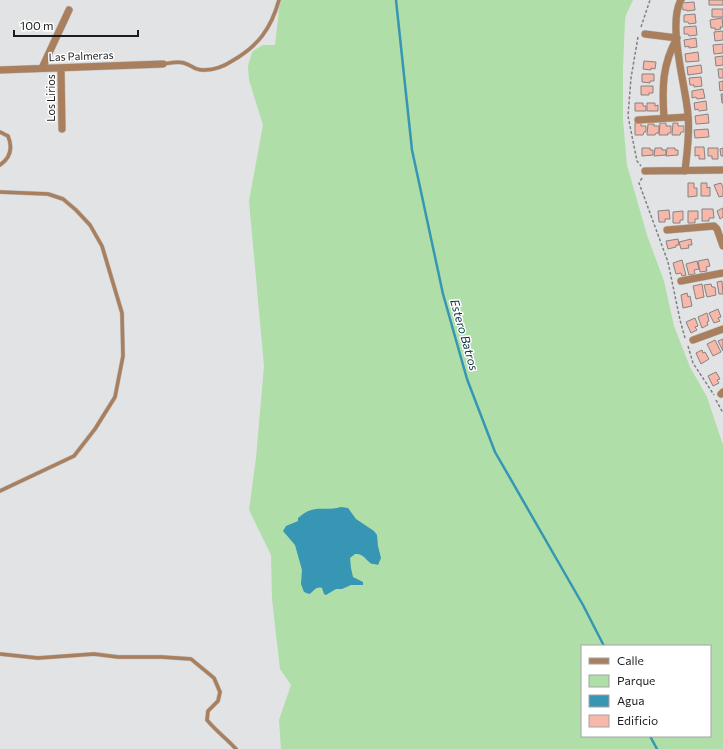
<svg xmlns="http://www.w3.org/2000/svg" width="723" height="749" font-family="Commissioner,sans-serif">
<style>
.green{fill:#afdea9;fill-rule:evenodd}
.water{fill:#3696b3}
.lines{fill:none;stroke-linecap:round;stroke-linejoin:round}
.stream{stroke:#3696b3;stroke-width:2.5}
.building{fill:#f7b7a9;stroke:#868382}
.lane-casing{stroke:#bebfc1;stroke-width:4.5}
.street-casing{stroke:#bebfc1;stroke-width:8}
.path{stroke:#7f8081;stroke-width:1.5;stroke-dasharray:3 2;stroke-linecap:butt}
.lane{stroke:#a97f5d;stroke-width:3.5}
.street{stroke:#a97f5d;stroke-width:7}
.labels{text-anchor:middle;stroke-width:3;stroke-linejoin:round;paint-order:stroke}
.street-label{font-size:11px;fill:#1c1c1d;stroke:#fff}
.water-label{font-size:12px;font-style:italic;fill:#093542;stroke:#fff}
</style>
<rect width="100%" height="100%" fill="#e2e3e5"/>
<path class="green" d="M280,0h353l-7,15 -1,6 -2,47v52l4,45 20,70 17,46 10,45 16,41 17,30 16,48v304h-442l-2,-29 12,-35 -11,-16 -8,-70 -1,-44 -22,-45 7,-52 8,-92 -15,-165 14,-76 -14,-45 -1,-14 4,-14 4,-3 7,-4h12zM582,646h128v90h-128z"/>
<path class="water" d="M341,507l7,1 8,11 18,12 3,4 1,11 3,12 -3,7c-2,-1 -4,-1 -6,-1 -6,-3 -8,-11 -17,-10l-5,4 1,10 2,9 10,5v3h-12l-9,4h-6l-10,6 -2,-1 -2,-6c-7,-2 -8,4 -13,6l-5,-2 -3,-8 1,-14 -7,-25 -12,-14 3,-5 12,-5v-3c17,-15 24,-6 43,-11z"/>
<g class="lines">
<path class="stream" d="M396,0l16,150 31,144 24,85 28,73 88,153 21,41
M650,736l7,13"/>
</g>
<path class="building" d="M709,0h14v5h-14z
M694,2l1,8 -8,1v-1h-4l-1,-7z
M712,9h11v8h-11z
M695,14l1,9 -7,1 -1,-2h-4v-7z
M722,18l1,9h-3l1,2 -6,1v-2h-4l-1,-8z
M696,26l1,9 -8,1 -1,-2h-4v-7z
M723,31v9l-8,1 -1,-9z
M696,38l1,9 -8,1v-2l-4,1 -1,-7z
M723,44v9l-9,1 -1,-9z
M698,52l1,9 -13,1 -1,-8z
M723,56v9l-7,1 -1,-9z
M644,61l12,1 -1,7 -4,-1v2l-8,-1z
M701,65l1,8 -14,2 -1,-8z
M718,69h5v9h-4z
M642,74h12v7h-4v2l-8,-1z
M701,77l1,9 -8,1v-2h-4l-1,-7z
M723,81v9l-3,1 -1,-9z
M641,86h12v7h-4v2h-8z
M703,89l2,9 -8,1 -1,-2 -4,1v-7z
M721,94h2v9h-1z
M706,101l1,9 -8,1 -1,-2 -3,1 -1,-7z
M635,103h8v3h3v5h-11z
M647,103h8v3l3,-1v6h-11z
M708,114l1,9 -13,1 -1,-8z
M635,123h6v3h5v6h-2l-1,3h-8z
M660,123h6v3h5v7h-3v2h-9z
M673,123h5v3h6v6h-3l-1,3h-8z
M648,124h6v2h5v7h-3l-1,2h-8z
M708,129l1,8 -14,1 -1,-8z
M695,147h9l1,12h-6v-4l-4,1z
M642,148h8v2h3v5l-11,1z
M655,148h7v2h4v5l-12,1z
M667,148h8v2h3v5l-12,1z
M708,148h10v11h-6v-3h-4z
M723,148v8h-2l-1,-7z
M688,183h6v5h3v8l-9,1z
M701,183h6v5l3,-1v9h-9z
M721,183l2,4v9l-4,1 -5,-12z
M723,208v9l-3,2 -3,-8z
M702,209h11l1,9h-5v3h-7z
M669,210l1,9h-5v3h-6l-1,-11z
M683,211v9h-3v3h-7v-11z
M688,211h10v8h-3v4h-7z
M678,239l1,6h-3v2l-8,2 -2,-8z
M691,239l1,6h-4l1,3 -8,1 -2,-7z
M708,259l2,7 -4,1 1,4 -7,1 -2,-11z
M682,260l4,15 -4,1 -1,-3 -5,1 -3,-11z
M697,261l2,8 -5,1 1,4 -6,1 -3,-11z
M722,281l1,13h-4l-2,-12z
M702,284l2,13 -8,2 -3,-13z
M711,284l1,3h3l1,8 -9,2 -3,-12z
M687,293l1,4 2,-1 2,10 -9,2 -2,-13z
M718,309l3,8 -3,1 2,3 -6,2 -5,-10z
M707,313l2,8 -2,1 1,3 -6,3 -4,-11z
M695,318l3,8 -3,1 2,3 -6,3 -5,-11z
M723,339v12l-5,-10z
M715,340l6,12 -8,4 -6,-12z
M702,350l1,3 2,-1 4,7 -8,5 -5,-11z
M716,372l4,7 -3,1 2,3 -6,3 -5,-10z"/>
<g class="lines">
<defs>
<path id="lane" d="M163,64c7,-1 15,-3 21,-1 8,2 11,8 20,7 11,0 19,-3 28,-9 26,-15 39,-32 47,-61
M0,132l8,4c5,12 2,22 -8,29
M0,192l48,2 15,5 13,11 14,15 12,21 20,67 1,43 -8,41 -20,32 -21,27 -74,35
M0,654l38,4 56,-4 24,3h44l29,2 23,19 6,14 -2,9 -10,10 -1,9c9,11 20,19 29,29"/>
<path id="street" d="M681,0c-14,24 5,87 7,115 2,19 -1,37 -3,56
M645,34l32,4
M42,68l27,-58
M61,68l1,61
M0,70l163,-6
M664,118c-2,-30 -2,-53 13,-80
M638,120l50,-3
M645,171l78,-1
M667,230l47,-4 3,3 6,17
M681,281l42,-8
M693,340l30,-11
M721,394l2,-2"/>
</defs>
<use href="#lane" class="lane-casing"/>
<use href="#street" class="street-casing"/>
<path class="path" d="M641,27l9,-27
M638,37l-7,41 -3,38 9,45 4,5
M642,178l-3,5 29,79 12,58 5,18
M688,346l5,17 21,32
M716,400l7,13"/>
<use href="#lane" class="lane"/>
<use href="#street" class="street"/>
</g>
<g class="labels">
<g class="street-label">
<text transform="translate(81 56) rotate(-2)" y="4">Las Palmeras</text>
<text transform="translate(51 98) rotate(-90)" y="4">Los Lirios</text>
</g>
<g class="water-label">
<text transform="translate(464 335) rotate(74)" y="4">Estero Batros</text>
</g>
</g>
<rect x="581" y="645" width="130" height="92" fill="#ffffff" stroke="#a4a4a5"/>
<rect x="589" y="658" width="20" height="6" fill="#a97f5d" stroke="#a4a4a5"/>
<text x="617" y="665" font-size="12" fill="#1c1c1d">Calle</text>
<rect x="589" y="675" width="20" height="12" fill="#afdea9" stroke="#a4a4a5"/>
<text x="617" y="685" font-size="12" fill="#1c1c1d">Parque</text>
<rect x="589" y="695" width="20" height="12" fill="#3696b3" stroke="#a4a4a5"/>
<text x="617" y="705" font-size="12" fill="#1c1c1d">Agua</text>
<rect x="589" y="715" width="20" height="12" fill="#f7b7a9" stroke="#a4a4a5"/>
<text x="617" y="725" font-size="12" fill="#1c1c1d">Edificio</text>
<path d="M14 30v6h124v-6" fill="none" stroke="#1c1c1d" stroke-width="2"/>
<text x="20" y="30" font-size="12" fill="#1c1c1d" stroke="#ffffff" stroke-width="3" paint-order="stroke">100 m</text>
</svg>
